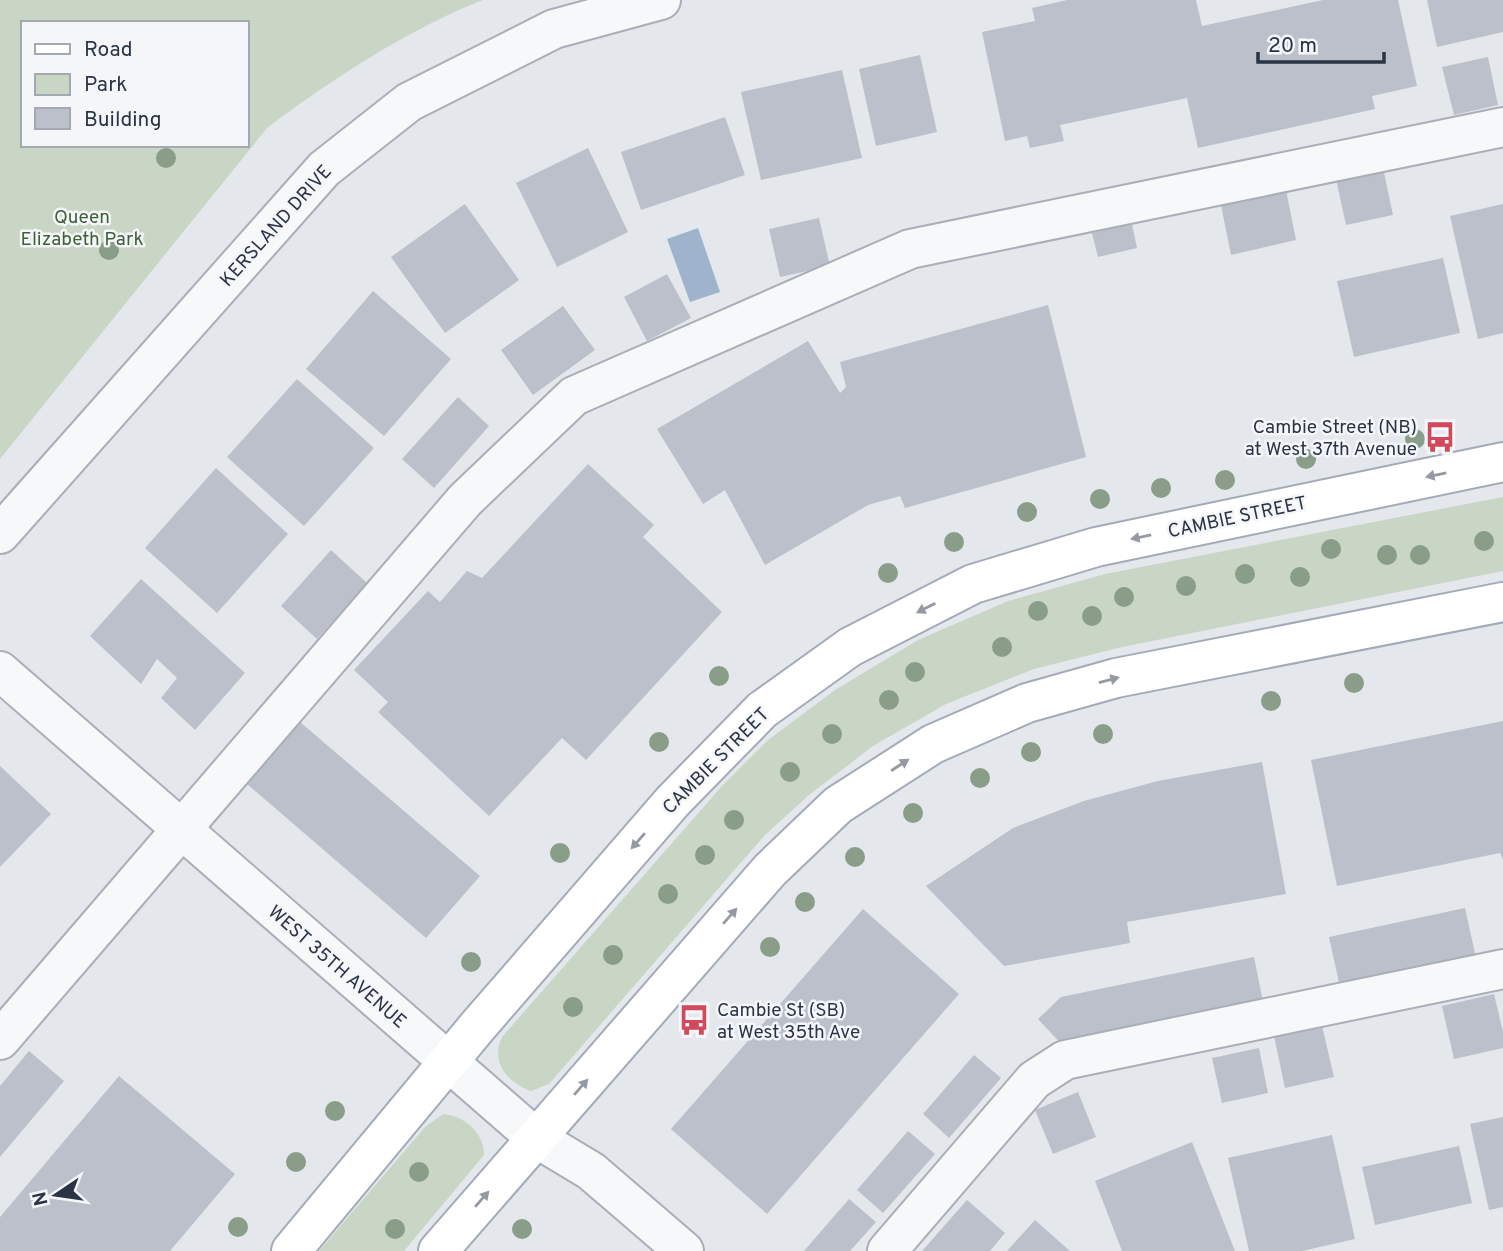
<svg xmlns="http://www.w3.org/2000/svg" width="1503" height="1251" font-family="Overpass,sans-serif">
<style>
.green{fill:#c9d6c5;fill-rule:evenodd}
.water{fill:#9fb4cc}
.building{fill:#bbc0ca}
.lines{fill:none;stroke-linecap:round;stroke-linejoin:round}
.minor-casing{stroke:#a9aeb7;stroke-width:42}
.major-casing{stroke:#a3abb8;stroke-width:42}
.minor{stroke:#f7f8fa;stroke-width:38}
.major{stroke:#fff;stroke-width:38}
.tree{fill:#899d89}
.oneway{fill:#959aa2}
.labels{text-anchor:middle;stroke-width:5;stroke-linejoin:round;paint-order:stroke}
.park-label{font-size:19px;fill:#3f6138;stroke:#f4f6f9}
.street-label{font-size:19px;fill:#2b3445;stroke:#f4f6f9}
.poi-label{font-size:19px;fill:#2b3445;stroke:#f4f6f9;text-anchor:end}
</style>
<rect width="100%" height="100%" fill="#e4e7ec"/>
<path class="green" d="M0,0h483c-73,28 -154,81 -216,128l-267,331zM23,23h224v122h-224z
M1503,497v74l-381,76 -88,22 -88,35 -73,42 -64,49 -45,41 -215,248 -18,7c-24,-8 -41,-30 -29,-54l220,-251 46,-46 67,-50 83,-50 90,-39 97,-27z
M443,1114c21,1 42,20 41,41l-80,96h-85l106,-124z"/>
<path class="water" d="M698,228l22,64 -30,10 -23,-63z"/>
<path class="building" d="M1067,0h129l6,26 121,-26h75l19,86 -45,10 3,13 -177,39 -11,-50 -127,27 4,16 -34,7 -3,-12 -22,5 -23,-109 53,-11 -3,-13z
M1427,0h76v32l-66,15z
M920,55l17,77 -61,14 -17,-77z
M1488,57l10,48 -44,10 -12,-48z
M842,70l20,88 -101,22 -20,-88z
M725,117l20,58 -104,35 -20,-58z
M588,148l40,84 -71,35 -41,-84z
M1383,168l10,47 -47,10 -10,-46z
M1286,190l10,50 -65,15 -10,-50z
M465,204l54,76 -74,53 -54,-76z
M1503,204v129l-25,6 -28,-123z
M819,218l11,48 -50,11 -11,-48z
M1132,224l5,24 -39,9 -6,-24z
M1443,258l17,75 -106,24 -17,-76z
M667,274l24,44 -44,23 -23,-44z
M373,291l78,68 -67,77 -78,-67z
M1048,305l38,152 -181,51 -5,-12 -32,9 -103,60 -40,-75 -22,14 -46,-75 151,-88 32,52 6,-6 -6,-25z
M563,306l32,44 -62,45 -32,-45z
M297,379l77,69 -70,78 -77,-69z
M458,397l31,29 -55,62 -32,-29z
M588,464l66,61 -11,12 79,75 -136,148 -24,-22 -73,78 -111,-104 10,-10 -34,-32 74,-79 12,11 27,-31 15,7z
M216,468l72,66 -71,79 -72,-65z
M331,550l36,33 -50,56 -36,-33z
M141,579l104,94 -50,57 -34,-32 16,-20 -20,-19 -16,25 -51,-48z
M293,716l187,160 -54,62 -186,-160z
M1503,721v139l-3,-7 -163,33 -26,-126z
M1262,762l24,132 -159,28 3,21 -126,23 -78,-80 87,-58 71,-27 74,-20z
M0,766l51,48 -51,53z
M1465,908l11,50 -136,29 -11,-50z
M863,909l96,85 -192,220 -96,-85z
M1254,957l10,50 -199,41 -27,-29 23,-22z
M1494,994l9,38v16l-49,11 -12,-53z
M1322,1026l12,51 -49,11 -11,-52z
M1259,1048l9,45 -46,10 -10,-45z
M29,1051l35,30 -64,76v-71z
M974,1055l27,23 -52,60 -26,-24z
M119,1076l116,98 -65,77h-170v-34z
M1078,1092l18,45 -43,17 -18,-44z
M1503,1117v90l-14,3 -19,-86z
M908,1131l27,23 -52,59 -26,-23z
M1332,1135l23,104 -53,12h-53l-21,-93z
M1192,1142l43,109h-113l-27,-70z
M1459,1146l13,57 -97,22 -13,-58z
M849,1199l27,23 -26,29h-46z
M967,1200l38,33 -15,18h-68z
M1035,1220l35,31h-63z"/>
<g class="lines">
<defs>
<path id="minor" d="M0,534l324,-365 85,-67 145,-73 107,-29
M0,671l536,467 55,33 93,80
M0,1040l465,-540 109,-104 336,-147 593,-122
M887,1251l147,-171 31,-20 438,-91"/>
<path id="major" d="M291,1251l186,-224 196,-226 89,-91 88,-63 123,-63 123,-37 407,-85
M438,1251l332,-381 68,-65 95,-61 94,-41 89,-25 387,-76"/>
</defs>
<use href="#minor" class="minor-casing"/>
<use href="#major" class="major-casing"/>
<use href="#minor" class="minor"/>
<use href="#major" class="major"/>
</g>
<g class="tree">
<circle cx="166" cy="158" r="10"/>
<circle cx="109" cy="250" r="10"/>
<circle cx="1415" cy="439" r="10"/>
<circle cx="1306" cy="459" r="10"/>
<circle cx="1225" cy="480" r="10"/>
<circle cx="1161" cy="488" r="10"/>
<circle cx="1100" cy="499" r="10"/>
<circle cx="1027" cy="512" r="10"/>
<circle cx="1484" cy="541" r="10"/>
<circle cx="954" cy="542" r="10"/>
<circle cx="1331" cy="549" r="10"/>
<circle cx="1387" cy="555" r="10"/>
<circle cx="1420" cy="555" r="10"/>
<circle cx="888" cy="573" r="10"/>
<circle cx="1245" cy="574" r="10"/>
<circle cx="1300" cy="577" r="10"/>
<circle cx="1186" cy="586" r="10"/>
<circle cx="1124" cy="597" r="10"/>
<circle cx="1038" cy="611" r="10"/>
<circle cx="1092" cy="616" r="10"/>
<circle cx="1002" cy="647" r="10"/>
<circle cx="915" cy="672" r="10"/>
<circle cx="719" cy="676" r="10"/>
<circle cx="1354" cy="683" r="10"/>
<circle cx="889" cy="700" r="10"/>
<circle cx="1271" cy="701" r="10"/>
<circle cx="832" cy="734" r="10"/>
<circle cx="1103" cy="734" r="10"/>
<circle cx="659" cy="742" r="10"/>
<circle cx="1031" cy="752" r="10"/>
<circle cx="790" cy="772" r="10"/>
<circle cx="980" cy="778" r="10"/>
<circle cx="913" cy="813" r="10"/>
<circle cx="734" cy="820" r="10"/>
<circle cx="560" cy="853" r="10"/>
<circle cx="705" cy="855" r="10"/>
<circle cx="855" cy="857" r="10"/>
<circle cx="668" cy="894" r="10"/>
<circle cx="805" cy="902" r="10"/>
<circle cx="770" cy="947" r="10"/>
<circle cx="613" cy="955" r="10"/>
<circle cx="471" cy="962" r="10"/>
<circle cx="573" cy="1007" r="10"/>
<circle cx="335" cy="1111" r="10"/>
<circle cx="296" cy="1162" r="10"/>
<circle cx="419" cy="1172" r="10"/>
<circle cx="238" cy="1227" r="10"/>
<circle cx="395" cy="1229" r="10"/>
<circle cx="522" cy="1229" r="10"/>
</g>
<defs><path id="oneway-solid" d="M-6-.8H1V-3.2L6.5 0L1 3.2V.8H-6Z" transform="scale(1.75)"/></defs>
<g class="oneway">
<use href="#oneway-solid" transform="translate(1436 475) rotate(169)"/>
<use href="#oneway-solid" transform="translate(1141 537) rotate(168)"/>
<use href="#oneway-solid" transform="translate(926 608) rotate(153)"/>
<use href="#oneway-solid" transform="translate(1109 680) rotate(-15)"/>
<use href="#oneway-solid" transform="translate(900 765) rotate(-33)"/>
<use href="#oneway-solid" transform="translate(638 841) rotate(131)"/>
<use href="#oneway-solid" transform="translate(730 916) rotate(-49)"/>
<use href="#oneway-solid" transform="translate(581 1087) rotate(-49)"/>
<use href="#oneway-solid" transform="translate(482 1199) rotate(-49)"/>
</g>
<defs>
<symbol id="bus-bare" viewBox="-9 -9 18 18"><path d="M-5-6H5V4H4V6H2V4H-2V6H-4V4H-5ZM-3.5-4V0h7V-4ZM-3.5 1.2v1.5H-2V1.2ZM2 1.2v1.5H3.5V1.2Z" fill="#d1495b" stroke="#f4f6f9" stroke-width="2.5" paint-order="stroke"/></symbol>
</defs>
<g fill-rule="evenodd">
<use href="#bus-bare" x="1418" y="415" width="44" height="44"/>
<use href="#bus-bare" x="672" y="998" width="44" height="44"/>
</g>
<g class="labels">
<g class="park-label">
<text x="82" y="223">Queen<tspan x="82" dy="22">Elizabeth Park</tspan></text>
</g>
<g class="street-label">
<text transform="translate(275 225) rotate(-48)" y="7">KERSLAND DRIVE</text>
<text transform="translate(1237 516) rotate(-12)" y="7">CAMBIE STREET</text>
<text transform="translate(715 760) rotate(-45)" y="7">CAMBIE STREET</text>
<text transform="translate(338 966) rotate(41)" y="7">WEST 35TH AVENUE</text>
</g>
<g class="poi-label">
<text x="1417" y="433">Cambie Street (NB)<tspan x="1417" dy="22">at West 37th Avenue</tspan></text>
<text x="717" y="1016" text-anchor="start">Cambie St (SB)<tspan x="717" dy="22">at West 35th Ave</tspan></text>
</g>
</g>
<rect x="21" y="21" width="228" height="126" fill="#f4f6f9" stroke="#a4a8b1" stroke-width="2"/>
<rect x="35" y="44" width="35" height="10" fill="#ffffff" stroke="#a4a8b1" stroke-width="2"/>
<text x="84" y="56" font-size="21" fill="#2b3445">Road</text>
<rect x="35" y="74" width="35" height="21" fill="#c9d6c5" stroke="#a4a8b1" stroke-width="2"/>
<text x="84" y="91" font-size="21" fill="#2b3445">Park</text>
<rect x="35" y="108" width="35" height="21" fill="#bbc0ca" stroke="#a4a8b1" stroke-width="2"/>
<text x="84" y="126" font-size="21" fill="#2b3445">Building</text>
<g transform="translate(56 1195) rotate(257)" stroke="#f4f6f9" stroke-width="5" paint-order="stroke">
<path d="M0-5L12 26L0 18L-12 26Z" fill="#2b3445"/>
<text y="-10" font-size="19" font-weight="bold" text-anchor="middle" fill="#2b3445">N</text>
</g>
<path d="M1258 52v10h126v-10" fill="none" stroke="#2b3445" stroke-width="3.5"/>
<text x="1268" y="52" font-size="21" fill="#2b3445" stroke="#f4f6f9" stroke-width="5" paint-order="stroke">20 m</text>
</svg>
